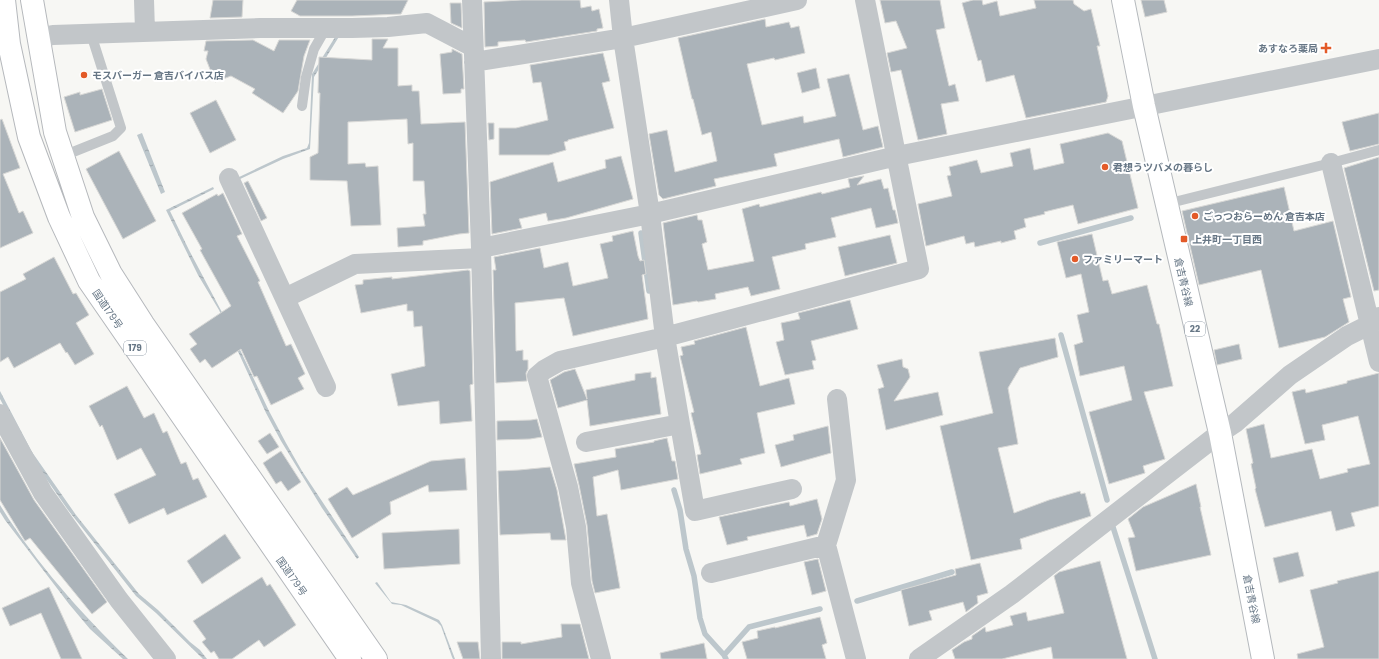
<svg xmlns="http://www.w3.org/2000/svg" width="1379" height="659" font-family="Poppins,'Noto Sans JP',sans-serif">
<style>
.water{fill:url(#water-ripples)}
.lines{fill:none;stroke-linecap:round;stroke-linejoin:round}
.stream{stroke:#bdc7cc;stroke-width:5.5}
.building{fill:#abb3b9;stroke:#d8d8d6}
.primary-casing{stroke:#b5b9bd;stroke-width:24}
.trunk-casing{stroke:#b5b8bc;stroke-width:24}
.service{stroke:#c2c6c9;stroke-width:10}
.minor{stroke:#c2c6c9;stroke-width:20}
.primary{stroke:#fff;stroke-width:22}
.trunk{stroke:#fff;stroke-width:22}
.poi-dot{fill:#e35a28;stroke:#fff;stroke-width:1.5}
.labels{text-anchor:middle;stroke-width:4;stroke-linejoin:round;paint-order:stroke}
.shield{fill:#fff;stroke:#949faa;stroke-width:1}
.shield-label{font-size:9px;font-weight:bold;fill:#667685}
.poi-label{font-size:10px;font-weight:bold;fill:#667685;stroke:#fff;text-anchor:start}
.street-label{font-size:10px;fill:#667685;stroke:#fff}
</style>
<defs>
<pattern id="water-ripples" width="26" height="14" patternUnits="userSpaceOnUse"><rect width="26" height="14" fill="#bdc7cc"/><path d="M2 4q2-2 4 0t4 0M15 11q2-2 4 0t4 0" fill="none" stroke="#9da6ab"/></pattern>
</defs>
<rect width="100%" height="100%" fill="#f7f7f4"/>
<path class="water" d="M337,34l3,1 -26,42 -4,72 -27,10 -45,21 -1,-2 46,-22 24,-8 2,-5 3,-69z
M142,133l23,59 -4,2 -24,-59z
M213,187l1,2 -44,22 19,39 36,68 44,93 17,32 16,28 57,86 -2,2 -35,-51 -41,-67 -15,-28 -47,-103 -21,-35 -32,-65z
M0,391l32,61 44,63 63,79 19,16 32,32 10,8 7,9h-4l-47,-46 -20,-17 -68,-86 -37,-53 -31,-58z
M0,505c35,57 80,107 128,154h-5l-33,-30 -21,-25 -64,-84 -5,-8z
M377,582l14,20 15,3 33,15 3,5 13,34h-2l-1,-2 -11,-31 -4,-4 -36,-17 -9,-1 -17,-21z"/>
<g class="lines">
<path class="stream" d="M641,233l8,58
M1040,243l91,-25
M1061,335l46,165
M674,490l6,20 6,39 8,27 6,42 5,16 19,21 2,4
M1113,527l42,132
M857,601l95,-29
M725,654l24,-27 71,-18"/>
</g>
<path class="building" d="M213,0h30l-1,17 -32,1z
M297,0h111l-7,14 -49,2h-52l-9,-5z
M522,0h58l1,8 10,-2 1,5 7,-2 4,19 -6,1v2l-71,11 -1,-2 -27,2v4l-13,1 -1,-45z
M880,0h60l5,28 -9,2 13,56 6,-2 4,17 -18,3 6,30 -29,6 -17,-70 -10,2 -4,-19 20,-5 -11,-27 -11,2z
M973,0h9l1,5 14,-4 3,15 36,-8 -2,-8h39l1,4 10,7 7,-2 9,37h-3l11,50 -2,6 -80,16 -12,-43 -28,7 -5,-22 -3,1 -16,-58z
M1141,0h23l3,12 -22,5z
M450,3h11l1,25 -11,-5z
M765,19l1,8 23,-5 2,6 8,-2 6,27 -30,7 -1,-2 -27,6 15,61 41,-9 1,7 32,-7 -9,-37 22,-5 14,56 15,-4 5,21 -40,10 -4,-18 -65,15 3,12 -63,13 2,7 -53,13 -4,-4 -10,-61 18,-4 8,42 42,-11 -6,-29 -9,3 -9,-36h-1l-14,-61z
M372,39h16l-5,9h15v38l14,-1v6h7l2,33 44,-2 4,111 -10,1 -36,7v4l-25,2 -1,-19 28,-2 -2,-12h3l-2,-33h-11v-38l-5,1 -1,-25 -59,3v42l17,-1 1,4 12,-1 3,59 -30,1 -4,-45 -37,-1v-23l8,-4 2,-60h-2l1,-36 53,3z
M253,40l21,11 5,-11h31l-6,16 -6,35 -15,22 -31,-20 3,-4 -24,-13 -16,6 -9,-23 2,-8h-4l2,-10z
M452,49l10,5 2,35h-3v4l-18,1 -3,-40 12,-2z
M603,53l7,28 -8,2 12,45 -46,12v1l-4,1 2,8 -17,5h-50v-27h17l32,-8 -7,-38 -8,1 -3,-18z
M816,68l4,20 -18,5 -5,-20z
M102,89l10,31 -37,12 -11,-35 16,-5v3z
M216,100l20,40 -26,13 -20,-40z
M1379,113v31l-29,7 -8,-29z
M2,119l18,49 -17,6 16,39 4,-2 10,22 -33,15v-128z
M488,123h6v16l-5,1z
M1108,133l14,8 16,67 -60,16 -5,-19 -29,7 1,2 -21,5 2,8 -12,4 2,8 -15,4v-2l-26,6 -1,-5 -8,2 -2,-8 -38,10 -8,-42 34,-8 -5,-20 4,-1 -2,-8 28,-7 4,13 32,-7 -3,-13 20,-5 4,22 30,-7 -4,-19z
M119,151l37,70 -33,18 -37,-70z
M621,156l12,43 -67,19 -18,3 -2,-8 -27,6 3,9 -30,6 -2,-52 63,-20 5,20 48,-14 -1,-8z
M1379,157v133l-5,1 -30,-123z
M864,176l-7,9 24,-6 3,10 4,-1 5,22h2l3,13 -22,5 -5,-20 -40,10 5,19 -31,7 1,5 -34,8 8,32 -29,7 -3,-9 -33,7 1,5 -18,3 -1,-1 -24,4 -10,-82 34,-8 1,5h4l5,22 -5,2 6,26 46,-9 -12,-52 17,-5 1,3 61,-15 1,2 28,-7 -2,-8z
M248,181l19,37 -6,3 -17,-38z
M1284,187l10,44 39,-10 18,76 -8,2 6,23 -24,15 -46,11 -18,-78 -62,15 -17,-74z
M223,193l19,41 -5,2 23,45 -2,1 28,64 5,-2 14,30 -7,4 6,11 -33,16 -14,-29 -3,1 -13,-28 -29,19 -7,-9 -5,4 -10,-14 7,-5 -8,-10 42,-28 -31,-56 2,-1 -20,-36 35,-19 1,2z
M633,231l5,25 2,5 4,-1 2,14 -4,1 6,44 -75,17 -9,-38 -49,5 1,48 7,-1v10h5v9l-2,4 1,8 -31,2 -3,-113h3l-2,-13 46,-9 4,20 24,-6 5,24 35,-8 -8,-34 13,-3 -1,-5z
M1092,234l11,47 5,-1 4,14 35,-9 10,39h2l14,62 -29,6 21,67 -22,7 2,7 -36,11 -20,-72 43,-12 -8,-34 -44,10 -6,-31 9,-3 -6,-27 12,-3 -8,-38 -15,4 -9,-36z
M890,235l7,28 -52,13 -7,-29z
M54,257l19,37 3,-1 13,22 -13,8 18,31 -19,11 -8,-13 -1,1 -6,-10 -46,25 -6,-11 -8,5v-70l26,-13 -3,-5z
M468,270l2,1 3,113 -3,1 2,36 -32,3 -1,-23 -41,5 -7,-32 34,-8 -3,-40 -8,1 -1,-16h-6v-7l-46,9 -6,-28 8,-1v-4l29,-3v2z
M850,300l8,29 -47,12 5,19 -4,1 2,8 -29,6 -9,-33 8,-2 -3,-17 19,-4 -2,-6z
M746,327l14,59 29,-8 6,26 -38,9 8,40 -25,6 2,5 -42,10 -3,-19 4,-1 -10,-41 3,-1 -14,-56 3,-1 -2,-8 14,-3 -1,-3z
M1055,338l3,19 -38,11 -12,20 10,56 -20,4 16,65 35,-13 31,-9 1,3 4,-1 6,23 -71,23 2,10 -51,11 -31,-134 53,-13 -14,-61z
M1239,344l3,15 -25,6 -3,-15z
M902,359l1,8 5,2 2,8 -16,24 44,-9 5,23 -57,15 -8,-41 6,-2 -7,-22z
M575,369l12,30 -1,-9 49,-10v-6l16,-2v6l5,-1 5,37 -71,12 -3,-26 -29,8 -8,-28 14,-8z
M1379,373v133l-28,7 4,13 -19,5 -5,-20 -66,16 -10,-38 1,-1 -5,-24 2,-1 -7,-34 18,-5 7,34 41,-9 8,30 28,-7 -1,-3 23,-5 -12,-48 -36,9 3,15 -20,4 -13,-52 13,-3 1,4 41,-10v-2z
M127,386l17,32 10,-5 9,20 4,-2 14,33 5,-2 7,18 5,-2 9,19 -40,18 -3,-7 -35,16 -15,-30 42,-19 -15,-27 -24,12 -15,-35 -2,2 -11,-21z
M537,419l5,18 -12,2 -33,1v-19l34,-1z
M828,426l3,27 -50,14 -6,-22 19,-5 -1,-5z
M270,433l9,14 -12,7 -9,-13z
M0,438l34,62 73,102 -15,12 -62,-76 -5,3 -25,-41z
M667,438l5,23h3l3,18 -57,11 -3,-20 -25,7 4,39 10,-2 13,74 -25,5 -3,-12 -5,-56 -8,-40 -5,-21 42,-7 -1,-8 39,-7v-1z
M281,451l20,31 -13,9 -7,-10 -5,3 -13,-21z
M465,458l2,32 -38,2 -1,-7 -38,17 1,12 -39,24 -24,-39 19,-12 6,8 78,-34z
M550,467l7,23 9,50h-15l-1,-7 -50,2 -2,-64 21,-1z
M1196,484l5,23h-1l11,48 -75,16 -8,-33 7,-1 -7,-18 15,-12z
M817,499l5,20 -5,15 -10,3 -3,-12 -57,12 1,3 -21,5 -8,-28 70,-15 1,4z
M459,529l1,35 -76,5 -2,-36z
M225,534l16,24 -39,26 -15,-23z
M1298,552l6,24 -25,7 -6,-25z
M818,559l8,32 -14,4 -8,-33z
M1100,561l27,98h-74l-2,-12 -49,12h-47l-3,-9 12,-8 8,-3v-3l13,-9 1,5 27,-7 -3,-9 16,-4 2,9 36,-8 -10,-37 5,-4z
M980,563l8,30 -11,3 1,7 -12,9 -3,-10 -34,9 3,9 -23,6 -8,-36 55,-15 -1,-6z
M1379,571v88h-81l-1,-5 27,-7 -14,-57 28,-7 -1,-2z
M262,577l5,9 3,-2 26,41 -32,22 -5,-7 -27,19h-13l-5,-8 -3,2 -9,-11 4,-3 -13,-18z
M49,587l33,72h-21l-20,-46 -31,13 -8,-18z
M820,617l7,26 -5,2 4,14h-79l-5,-17 16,-4 -1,-7 18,-4v1z
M561,624h19l9,35h-87v-17h19v2l41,-7z
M457,642h21l2,17h-17z
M704,643l3,16h-46l-1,-6z"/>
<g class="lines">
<defs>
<path id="primary" d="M1123,0l21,106 76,327 43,226"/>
<path id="trunk" d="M4,0l5,44 20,93 30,80 30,64 261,378
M32,0l23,132 28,85 28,57 32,50 233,335"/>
</defs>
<use href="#primary" class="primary-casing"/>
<use href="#trunk" class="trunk-casing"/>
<path class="service" d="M302,106l4,-29 8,-28 12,-21
M63,156l50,-20 8,-8 -30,-94
M1166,204l165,-41 48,-13"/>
<path class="minor" d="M144,0l1,31
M472,0l9,248 10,411
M619,0l4,38 27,176 15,123 30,174 97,-22
M38,38l15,-3 207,-7h92l36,-1 39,-4 46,24
M474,62l149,-24 174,-38
M1331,163l48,199
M229,178l97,209
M481,248l169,-34 247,-58 482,-97
M285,298l70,-34 126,-6
M837,399l9,81 -20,65 30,114
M0,414l43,79 76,107 47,59
M586,442l94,-18
M711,573l115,-28
M601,659l-20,-76 -5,-56 -8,-40 -31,-111 7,-6 16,-9 105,-24 254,-68 -54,-269
M919,659l93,-65 208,-161 15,-10 55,-48 57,-39 24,-12 8,-7"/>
<use href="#primary" class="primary"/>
<use href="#trunk" class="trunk"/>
</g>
<g class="poi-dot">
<path d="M1324 42h4v4h4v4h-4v4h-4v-4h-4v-4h4z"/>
<circle cx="84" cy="75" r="4"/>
<circle cx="1105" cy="167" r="4"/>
<circle cx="1195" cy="216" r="4"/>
<rect x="1180" y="235" width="8" height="8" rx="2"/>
<circle cx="1075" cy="259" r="4"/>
</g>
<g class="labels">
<g class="shield">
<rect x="1185" y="322" width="20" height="14" rx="3"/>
<rect x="124" y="341" width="22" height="14" rx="3"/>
</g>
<g class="shield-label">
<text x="1195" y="332">22</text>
<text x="135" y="351">179</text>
</g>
<g class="poi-label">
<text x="1318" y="52" text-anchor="end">あすなろ薬局</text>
<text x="92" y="79">モスバーガー 倉吉バイパス店</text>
<text x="1113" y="171">君想うツバメの暮らし</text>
<text x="1203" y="220">ごっつおらーめん 倉吉本店</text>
<text x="1192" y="243">上井町一丁目西</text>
<text x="1083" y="263">ファミリーマート</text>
</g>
<g class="street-label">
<text transform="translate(1184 282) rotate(77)" y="4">倉吉青谷線</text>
<text transform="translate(108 309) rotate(56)" y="4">国道179号</text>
<text transform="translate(292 576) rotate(55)" y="4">国道179号</text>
<text transform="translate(1252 599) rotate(79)" y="4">倉吉青谷線</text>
</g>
</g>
</svg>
